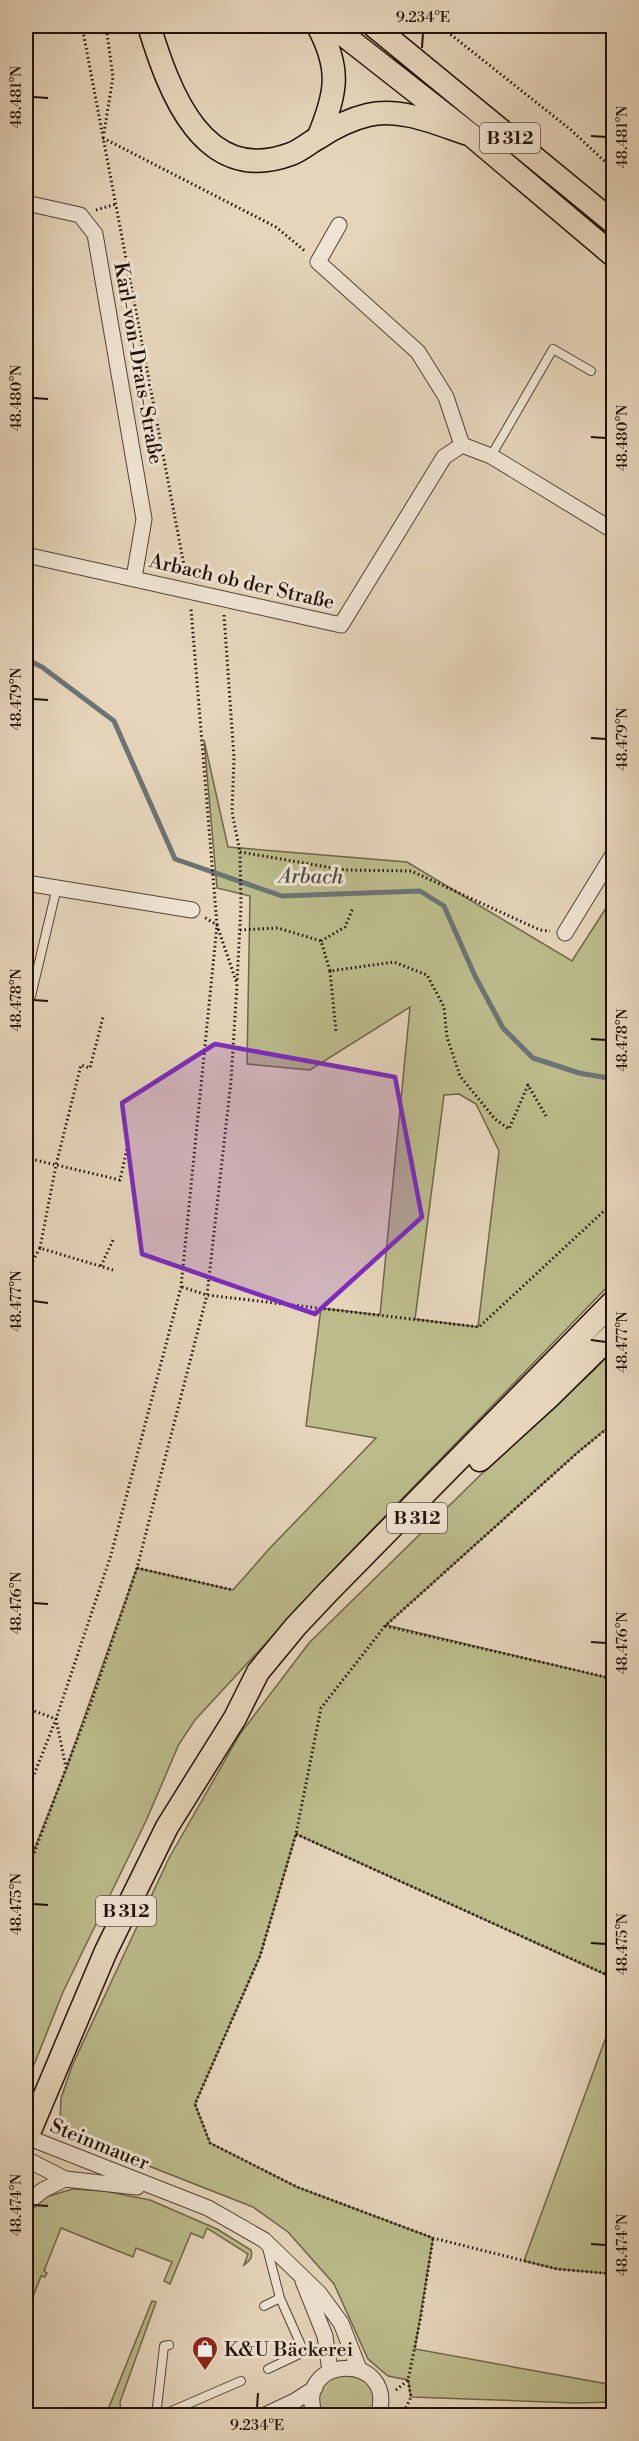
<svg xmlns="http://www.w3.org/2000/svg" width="639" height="2441" font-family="'Libre Bodoni',serif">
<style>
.green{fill:#bcbb8b;stroke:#6f664a;stroke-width:1.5;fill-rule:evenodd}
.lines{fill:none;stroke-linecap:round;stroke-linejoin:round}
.stream{stroke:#6c7474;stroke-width:5}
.service-casing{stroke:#534336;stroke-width:10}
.minor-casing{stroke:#534336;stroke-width:17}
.primary-casing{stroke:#221209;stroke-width:25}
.path{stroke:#221209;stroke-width:3;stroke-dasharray:1.5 3;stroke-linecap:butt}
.service{stroke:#efe4d3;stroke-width:8}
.minor{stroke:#efe4d3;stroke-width:15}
.primary{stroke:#e6d5bb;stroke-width:22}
.marked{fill:#7b2cbf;fill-opacity:0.2;stroke:#7b2cbf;stroke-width:4.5;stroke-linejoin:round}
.ticks{fill:none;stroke:#221209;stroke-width:2}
.labels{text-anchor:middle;stroke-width:6;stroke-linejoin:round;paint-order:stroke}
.shield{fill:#efe4d3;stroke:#605146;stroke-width:1.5}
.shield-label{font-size:18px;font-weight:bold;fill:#221209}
.street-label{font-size:20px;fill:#221209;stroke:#efe4d3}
.poi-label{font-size:20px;fill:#221209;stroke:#efe4d3;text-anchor:start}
.water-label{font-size:21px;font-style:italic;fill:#4d4b48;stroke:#efe4d3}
.neatline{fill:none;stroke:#221209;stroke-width:2}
.ticks-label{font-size:15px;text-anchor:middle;fill:#221209}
</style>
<rect width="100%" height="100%" fill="#e6d5bb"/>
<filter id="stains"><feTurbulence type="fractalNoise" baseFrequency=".00333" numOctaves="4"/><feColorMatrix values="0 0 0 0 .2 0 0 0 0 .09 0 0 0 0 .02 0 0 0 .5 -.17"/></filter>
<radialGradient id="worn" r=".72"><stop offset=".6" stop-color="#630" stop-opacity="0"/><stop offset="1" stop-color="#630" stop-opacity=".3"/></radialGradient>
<path class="green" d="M204,740l24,107 179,15 165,99 41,-64v384l-276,285 -142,154 -16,24 -33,77 -83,171 -37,93v-215l40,-101 71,-201 96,22 36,-41 107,-111 -70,-12 15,-118 59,7 30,-308 -100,63 -63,-6 3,-168 -33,-8zM459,1094l17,10 23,47 -21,176 -63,-8 29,-224z
M613,1350v73l-36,30 -191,172 227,54v299l-317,-144 -36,122 -65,148 15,39 87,44 136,51 -18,111 198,36v17l-38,1 -164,-6 -3,-17 -20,-4 -20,-17 -34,-75 -46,-52 -35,-25 -178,-70 -15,-17 1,-22 11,-32 97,-208 71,-124 69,-91 201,-197 83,-75z
M613,2018v256l-56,-5 -33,-8z
M73,2189l31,2 46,9 67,29 34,21c2,8 -1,10 -7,15l4,-11 -41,-26 -4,10 -12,-5 -21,51 -6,-3 8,-19 -36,-14 -3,9 -72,-29 -17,43 3,2 -2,4 -4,-1 -15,39v-101l16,-16z
M152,2301l4,1 -36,100 1,13h-12l-2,-3z
M331,2372l43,9 3,34h-61l1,-30z"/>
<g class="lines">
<path class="stream" d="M26,659l16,8 72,54 61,138 107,37 138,-5 24,15 31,70 28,52 30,30 46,15 35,6"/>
<defs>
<path id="service" d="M491,456l62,-107 38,22
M31,996l26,-109
M266,2244l14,54 24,54 -36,17
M264,2306l16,-8
M156,2416l8,-70 5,-1
M160,2416l81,-35"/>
<path id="minor" d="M26,203l54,12 15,19 49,285 -10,59
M339,225l-21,37 100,90 28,45 16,48
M26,555l315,70 103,-168 18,-12 29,11 123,75
M26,883l166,27
M565,933l49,-80
M27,2137l181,71 56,32 55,53 22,30 18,46
M26,2159l39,20 72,8
M26,2204l17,-14 22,-11
M303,2281l22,55 5,35
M263,2416l32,-15 20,-13
M315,2416c-23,-62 84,-65 63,0"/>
<path id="primary" d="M149,26c20,65 54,161 142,128 10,-4 18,-11 27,-16 15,-10 33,-19 50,-23 34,-8 72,10 103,20
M318,26c23,43 19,67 0,112
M332,26l139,109 143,121
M374,26l240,197
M480,1460l69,-63 65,-64
M26,2140l80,-189 61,-124 68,-109 23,-46 38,-46 33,-35 285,-290"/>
</defs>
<use href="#service" class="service-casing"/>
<use href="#minor" class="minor-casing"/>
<use href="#primary" class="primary-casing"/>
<path class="path" d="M82,26l104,550
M440,26l131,104 43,40
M104,133l9,-56 -7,-51
M103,138l173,89 29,24
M96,210l20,-6
M224,615l10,143 -2,54 8,40 1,54 -4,76
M240,852l105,18 66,1 129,59 10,1
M240,930l38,-2 43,13 9,30 64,-9 33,13 17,32 3,30 13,39 35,43 14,10 19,-44 18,31
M321,941l24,-14 8,-19
M330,971l6,60
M31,1159l89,21 8,-36
M40,1248l16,-83 25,-100 9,3 13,-51
M101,1266l13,-28
M26,1273l14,-25 73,22
M182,1287l25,8 272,32 126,-117 9,-3
M614,1423l-37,30 -192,173 -64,82 -25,126 -36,122 -65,148 15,39 87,44 136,51 124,31 57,5
M137,1568l96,22
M385,1626l229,53
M26,1708l30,11 10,49
M26,1795l30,-76 55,-164 70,-268 36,-362 -26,-316
M296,1834l318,144
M26,1874l65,-171 46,-135 70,-273 24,-214 6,-97 -20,-59 -13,-8
M396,2390l12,-10
M402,2416l9,-19 -3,-17 13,-64 12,-78"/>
<use href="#service" class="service"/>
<use href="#minor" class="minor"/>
<use href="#primary" class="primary"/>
</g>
<path class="marked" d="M215,1044l180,33 27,140 -107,97 -173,-60 -20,-151z"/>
<path class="ticks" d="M422,48l1,-15M33,97l15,1M591,136l15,1M33,398l15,1M591,437l15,1M33,699l15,1M591,738l15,1M33,1000l15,1M591,1039l15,1M33,1301l15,2M591,1340l15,2M33,1603l15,1M591,1642l15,1M33,1904l15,1M591,1943l15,1M33,2205l15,1M591,2244l15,1M257,2408l1,-15"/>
<defs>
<symbol id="shop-pin" viewBox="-11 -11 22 30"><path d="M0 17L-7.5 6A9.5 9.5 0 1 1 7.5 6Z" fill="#8f2418" stroke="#efe4d3"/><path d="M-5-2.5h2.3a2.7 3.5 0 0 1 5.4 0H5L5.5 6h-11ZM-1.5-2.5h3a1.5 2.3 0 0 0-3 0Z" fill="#fff"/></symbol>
</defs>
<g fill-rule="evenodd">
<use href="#shop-pin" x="190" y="2334" width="30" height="40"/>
</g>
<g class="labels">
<g class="shield">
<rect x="480" y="123" width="60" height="30" rx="4.5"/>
<rect x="387" y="1503" width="60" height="30" rx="4.5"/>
<rect x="96" y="1896" width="60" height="30" rx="4.5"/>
</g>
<g class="shield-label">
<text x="510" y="144">B 312</text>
<text x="417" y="1524">B 312</text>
<text x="126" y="1917">B 312</text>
</g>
<g class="street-label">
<text transform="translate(139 363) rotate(80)" y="7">Karl-von-Drais-Straße</text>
<text transform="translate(242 581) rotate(13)" y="7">Arbach ob der Straße</text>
<text transform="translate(100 2144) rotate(22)" y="7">Steinmauer</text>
</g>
<g class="poi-label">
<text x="224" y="2356">K&amp;U Bäckerei</text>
</g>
<g class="water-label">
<text transform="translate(311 876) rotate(1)" y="7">Arbach</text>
</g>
</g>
<rect width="639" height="2441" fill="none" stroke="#e6d5bb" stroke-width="66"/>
<rect x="33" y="33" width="573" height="2375" class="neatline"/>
<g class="ticks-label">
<text x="423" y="22">9.234°E</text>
<text transform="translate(16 97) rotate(-90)" y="5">48.481°N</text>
<text transform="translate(622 137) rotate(-90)" y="5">48.481°N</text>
<text transform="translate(16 398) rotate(-90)" y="5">48.480°N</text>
<text transform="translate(622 438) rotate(-90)" y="5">48.480°N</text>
<text transform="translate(16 699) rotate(-90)" y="5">48.479°N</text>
<text transform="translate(622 739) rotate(-90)" y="5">48.479°N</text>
<text transform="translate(16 1000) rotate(-90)" y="5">48.478°N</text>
<text transform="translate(622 1040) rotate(-90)" y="5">48.478°N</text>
<text transform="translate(16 1301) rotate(-90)" y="5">48.477°N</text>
<text transform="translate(622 1342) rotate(-90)" y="5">48.477°N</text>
<text transform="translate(16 1603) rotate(-90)" y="5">48.476°N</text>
<text transform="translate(622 1643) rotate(-90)" y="5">48.476°N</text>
<text transform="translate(16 1904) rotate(-90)" y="5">48.475°N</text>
<text transform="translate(622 1944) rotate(-90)" y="5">48.475°N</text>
<text transform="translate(16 2205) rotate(-90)" y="5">48.474°N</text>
<text transform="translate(622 2245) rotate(-90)" y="5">48.474°N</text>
<text x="257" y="2430">9.234°E</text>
</g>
<rect width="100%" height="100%" filter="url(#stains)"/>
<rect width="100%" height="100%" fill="url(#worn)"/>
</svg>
